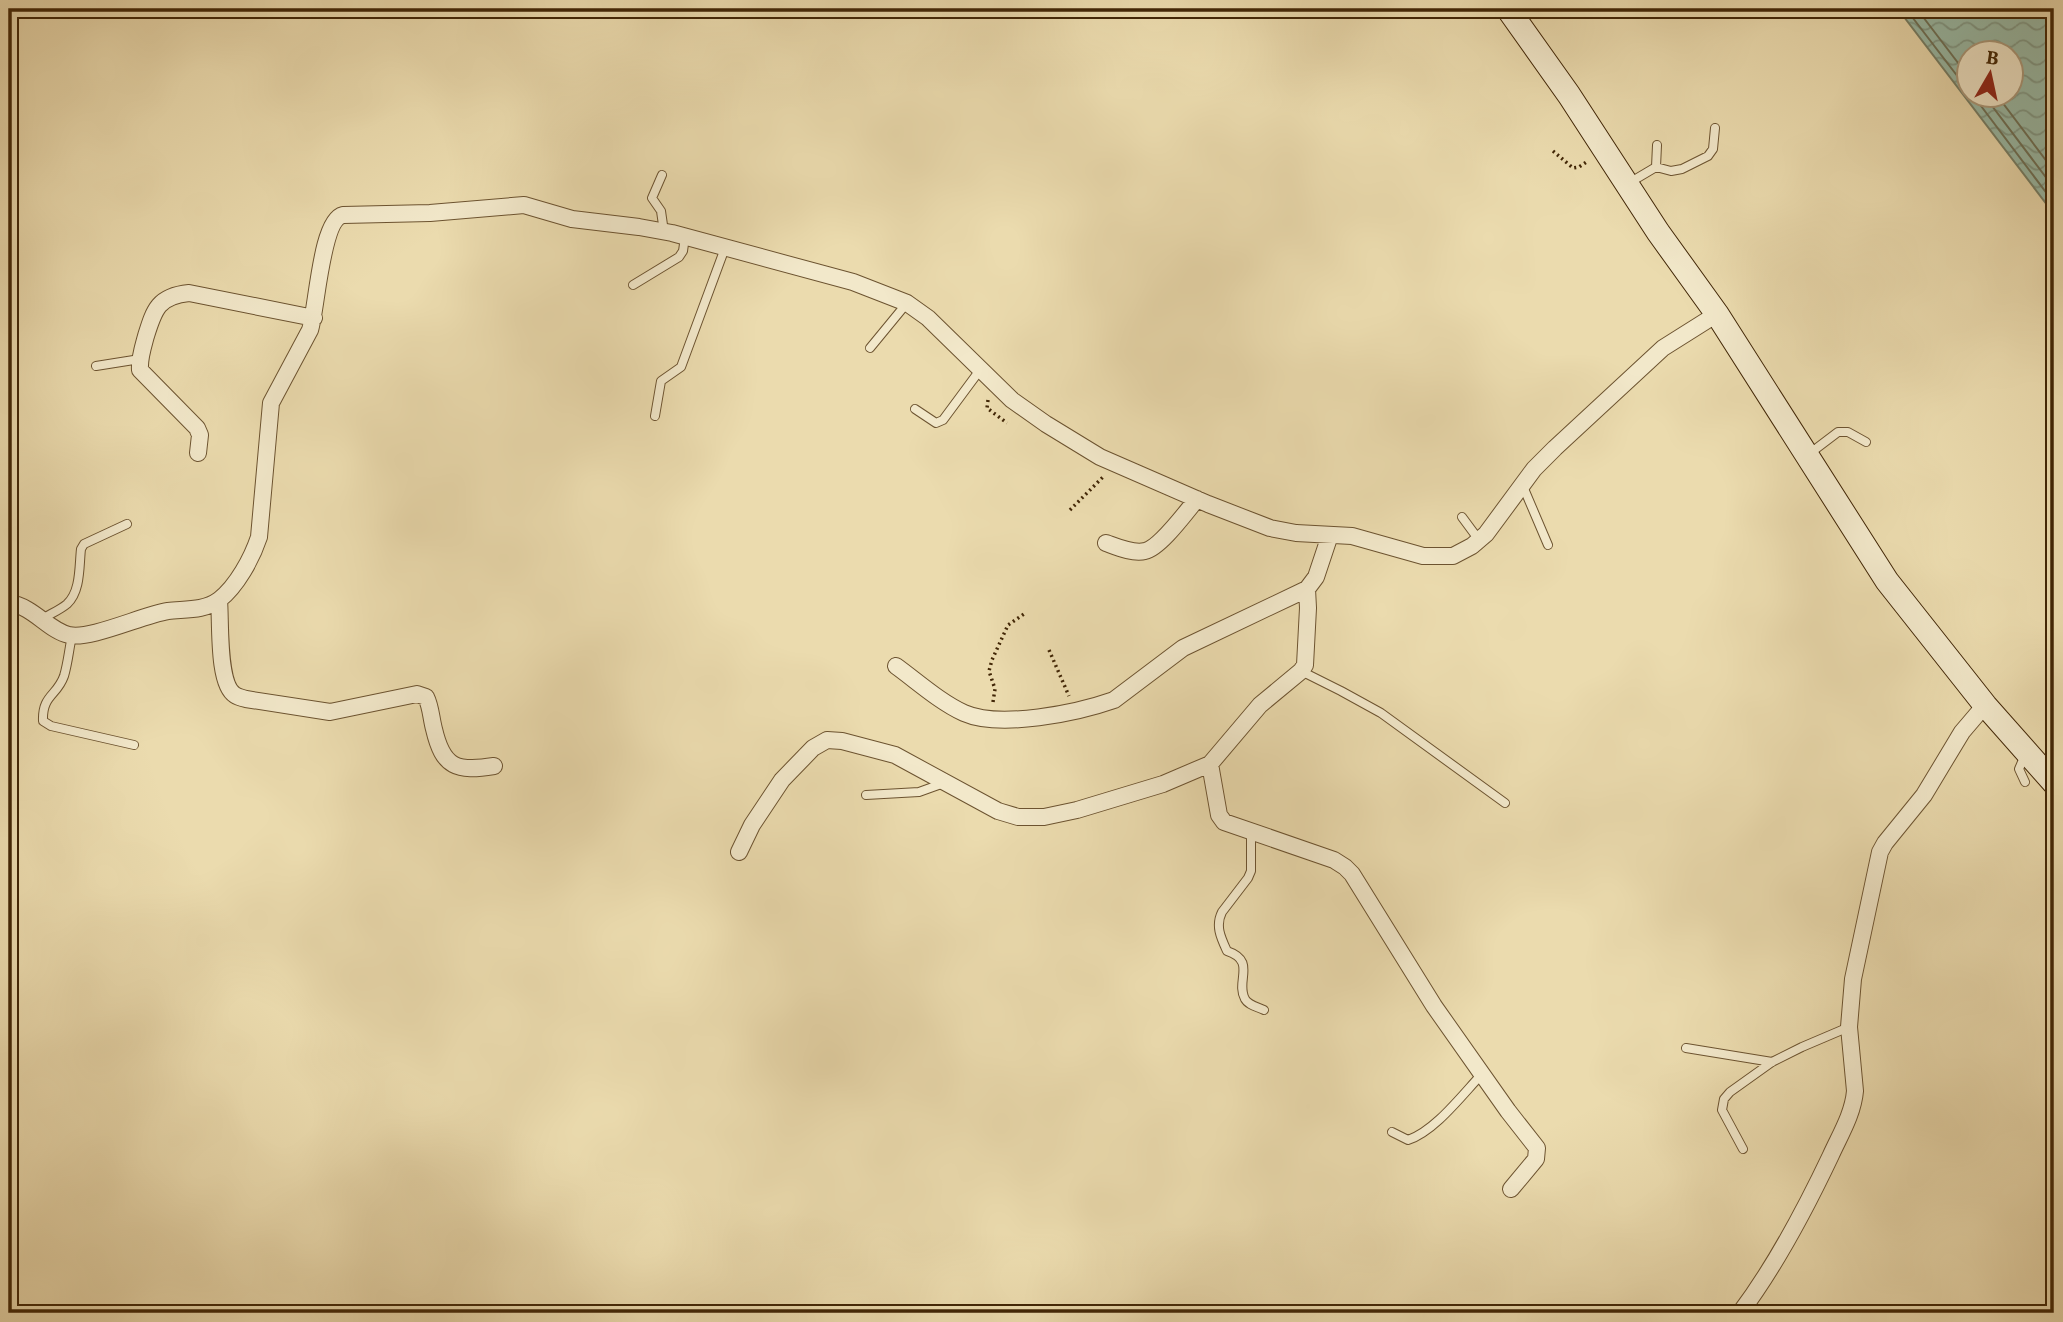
<svg xmlns="http://www.w3.org/2000/svg" width="2063" height="1322" font-family="Vollkorn,serif">
<style>
.water{fill:url(#water-waves);stroke:#757f67;stroke-width:2;fill-rule:evenodd}
.lines{fill:none;stroke-linecap:round;stroke-linejoin:round}
.shore{stroke:#6c7057;stroke-width:2}
.lane-casing{stroke:#6c5330;stroke-width:10}
.street-casing{stroke:#6c5330;stroke-width:18}
.secondary-casing{stroke:#412606;stroke-width:25}
.path{stroke:#412606;stroke-width:3.5;stroke-dasharray:2 3.5;stroke-linecap:butt}
.lane{stroke:#f2e8ca;stroke-width:8}
.street{stroke:#f2e8ca;stroke-width:16}
.secondary{stroke:#f2e8ca;stroke-width:23}
</style>
<defs>
<pattern id="water-waves" width="16" height="10" patternUnits="userSpaceOnUse" patternTransform="scale(1.75)"><rect width="16" height="10" fill="#98bba8"/><path d="M0 5q4-4 8 0t8 0" fill="none" stroke="#7e9887"/></pattern>
</defs>
<rect width="100%" height="100%" fill="#ebdbae"/>
<filter id="stains"><feTurbulence type="fractalNoise" baseFrequency=".00286" numOctaves="4"/><feColorMatrix values="0 0 0 0 .2 0 0 0 0 .09 0 0 0 0 .02 0 0 0 .5 -.17"/></filter>
<radialGradient id="worn" r=".72"><stop offset=".6" stop-color="#630" stop-opacity="0"/><stop offset="1" stop-color="#630" stop-opacity=".3"/></radialGradient>
<path class="water" d="M1898,9h156v205zM1968,52h42v42h-42z"/>
<g class="lines">
<path class="shore" d="M1906,9l62,81
M1917,9l51,67
M1972,94l82,109
M1983,94l71,94
M1996,94l58,77"/>
<defs>
<path id="lane" d="M1656,167l15,4 11,-2 26,-13 5,-7 2,-21
M662,175l-10,23 9,13 3,21
M1629,183l27,-16 1,-22
M633,285l46,-28 4,-6 2,-14
M870,348l37,-45
M96,366l44,-7
M915,409l21,14 7,-3 37,-50
M655,416l6,-35 20,-14 44,-119
M1809,454l29,-22h10l18,10
M1522,484l26,61
M1462,517l17,23
M42,619c8,-5 18,-9 25,-15 14,-13 12,-38 14,-55l3,-5 43,-20
M72,636c-3,13 -4,27 -8,40 -7,20 -22,19 -21,45l8,5 83,19
M1301,671l40,20 40,22 124,90
M2025,755l-6,14 6,13
M866,795l53,-3 25,-9
M1251,831v40l-3,7 -26,34c-7,14 -1,26 5,39 30,10 8,30 18,48 3,6 13,8 19,11
M1686,1048l86,14
M1392,1132l16,8c27,-9 54,-45 74,-66
M1743,1149l-21,-39 2,-11 6,-7 42,-30 30,-15 47,-20"/>
<path id="street" d="M198,453l2,-18 -3,-7 -57,-58c-1,-11 3,-23 6,-34 8,-26 12,-40 43,-43l125,25
M1106,543c11,4 27,11 39,8 15,-3 41,-39 52,-52
M219,600c2,21 -2,84 16,95 3,2 7,3 11,4l84,13 87,-18 9,3c5,10 5,21 8,32 9,39 23,43 60,37
M9,603c24,3 40,28 60,32 21,5 74,-20 99,-24 17,-2 36,0 51,-11 18,-14 33,-42 40,-63l12,-134 39,-73c7,-22 11,-110 33,-115l87,-2 94,-8 48,14 67,8 33,6 181,49 54,21 21,15 84,82 34,24 54,33 108,47 62,24 26,5 56,3 71,20h30l19,-10 14,-12 48,-65 21,-21 108,-100 54,-34
M896,666c22,16 44,36 68,47 36,16 113,0 150,-13l69,-52 124,-59 9,-12 14,-42
M1210,764l9,51 5,7 110,38 11,7 7,7 82,132 74,105 29,37 -1,11 -25,30
M739,852l13,-27 30,-45 31,-32 14,-8 15,1 53,14 103,56 20,6h26l33,-7 86,-26 47,-20 50,-59 41,-34 4,-6 3,-57 -1,-19
M1740,1313c36,-48 65,-103 91,-158 9,-20 22,-41 24,-64l-6,-64 4,-48 27,-127 5,-9 39,-48 38,-63 23,-27"/>
<path id="secondary" d="M1508,9l61,86 89,137 59,82 170,267 98,124 69,78"/>
</defs>
<use href="#lane" class="lane-casing"/>
<use href="#street" class="street-casing"/>
<use href="#secondary" class="secondary-casing"/>
<path class="path" d="M1553,151l20,17 6,-1 9,-6
M988,400l-1,8 20,15
M1070,510l34,-34
M1049,650l20,46
M993,702l2,-13 -6,-18 3,-11 16,-35 16,-11"/>
<use href="#lane" class="lane"/>
<use href="#street" class="street"/>
<use href="#secondary" class="secondary"/>
</g>
<rect width="2063" height="1322" fill="none" stroke="#ebdbae" stroke-width="35"/>
<rect x="10" y="10" width="2042" height="1301" fill="none" stroke="#412606" stroke-width="3.5"/>
<rect x="18" y="18" width="2028" height="1287" fill="none" stroke="#412606" stroke-width="2"/>
<g transform="translate(1990 74) rotate(9)"><circle r="33" fill="#f2e8ca" stroke="#ab9a7c" stroke-width="2"/>
<path d="M0-5L12 26L0 18L-12 26Z" fill="#8f2418"/>
<text y="-10" font-size="19" font-weight="bold" text-anchor="middle" fill="#412606">B</text>
</g>
<rect width="100%" height="100%" filter="url(#stains)"/>
<rect width="100%" height="100%" fill="url(#worn)"/>
</svg>
